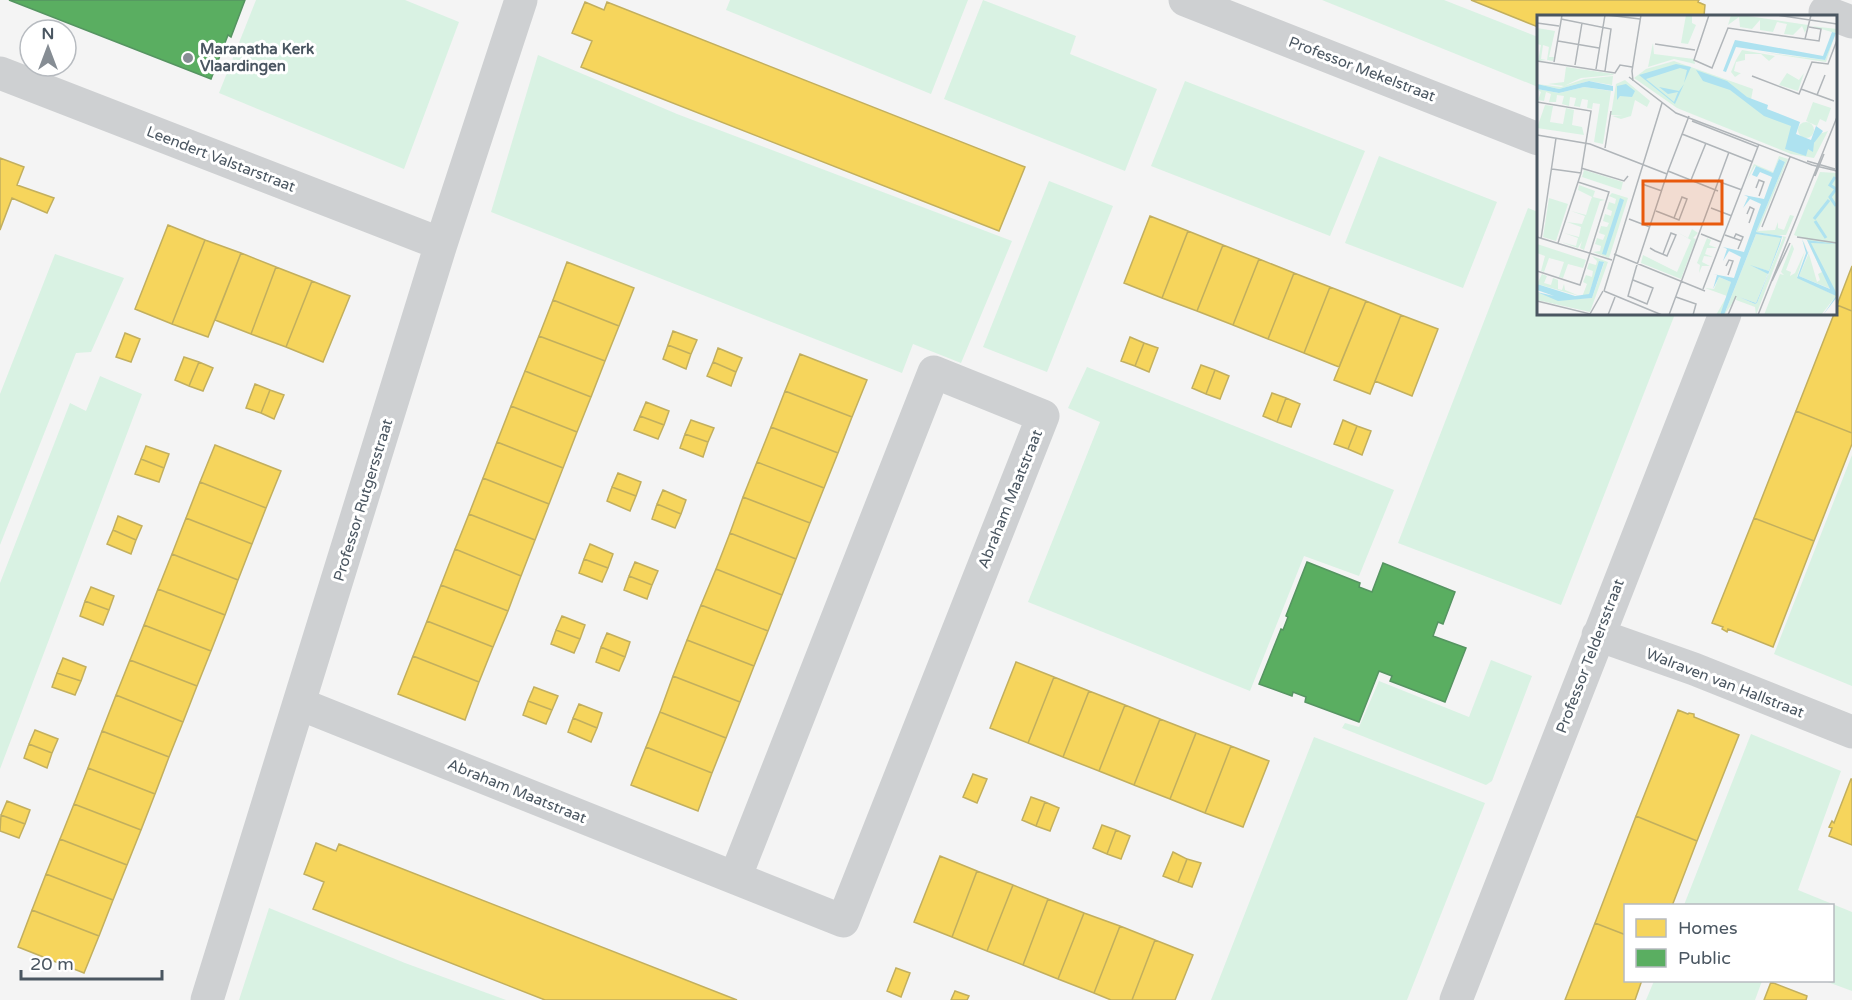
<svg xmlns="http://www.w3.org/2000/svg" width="1852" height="1000" font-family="'Varela Round',sans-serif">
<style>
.green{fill:#d9f2e3}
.homes{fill:#f6d55c;stroke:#c2af5e;stroke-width:1.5}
.public{fill:#5aae61;stroke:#559461;stroke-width:1.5}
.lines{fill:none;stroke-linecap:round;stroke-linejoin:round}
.minor{stroke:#ced0d2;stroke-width:33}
.poi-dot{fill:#868d94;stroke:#fff;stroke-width:2}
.labels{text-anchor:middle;stroke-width:6;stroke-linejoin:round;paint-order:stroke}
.poi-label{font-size:15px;font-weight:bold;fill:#4a5661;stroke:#fff;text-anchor:start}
.street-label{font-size:15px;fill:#4a5661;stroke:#fff}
.inset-river{fill:none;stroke:#aee2f0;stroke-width:3}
.inset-road{fill:none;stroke:#b0b5b9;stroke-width:1.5}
.view{fill:#e8590c;fill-opacity:0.15;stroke:#e8590c;stroke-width:3}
.inset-edge{fill:none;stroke:#4a5661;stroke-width:3}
</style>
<rect width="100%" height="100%" fill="#f4f4f4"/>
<path class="green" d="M256,0h149l54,22 -55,147 -185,-76z
M730,0h238l-37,94 -205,-84z
M983,0l93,36 -6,18 87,35 -32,82 -181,-72z
M1322,0h122l94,37v50z
M538,55l139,59 335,127 -51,122 -48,-19 -11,29 -411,-161z
M1185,81l180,70 -35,85 -179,-70z
M1379,156l118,46 -34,86 -118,-45z
M1049,181l64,25 -66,166 -64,-25z
M1528,208l10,4v102h137l-114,291 -163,-62z
M55,254l69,24 -33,74 -15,1 -76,192v-151z
M1087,367l307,123 -35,86 -55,-20 -54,135 -222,-89 72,-180 -32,-14z
M100,376l42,18 -142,375v-186l70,-180 16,8z
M1852,455v231l-78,-32z
M1491,660l41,16 -40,105 -6,4 -144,-57 3,-5 14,4 20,-46 90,36z
M1751,734l90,37 -43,119 54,22v79l-27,-10 7,-1v-74l-148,-1z
M1314,737l171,66 -78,197h-196z
M269,908l136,55 101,37h-267z
M1654,981v-1l108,1 -7,19h-109z"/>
<path class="homes" d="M1471,0h228l-1,2 7,3 -1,11h-166v11z
M585,2l19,8 3,-8 418,165 -26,64 -418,-164 11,-26 -20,-8z
M0,158l24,9 -7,18 37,13 -7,15 -35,-15 -12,32z
M1150,216l38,15 -26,67 -38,-15z
M168,225l37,15 -33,84 -37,-15z
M1188,231l35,14 -26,66 -35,-13z
M205,240l36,13 -33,84 -36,-13z
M1223,245l36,14 -26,66 -36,-14z
M241,253l35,14 -25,67 -36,-14z
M1259,259l35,14 -26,66 -35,-14z
M567,262l67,26 -15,38 -66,-26z
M1852,266v45l-15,-6z
M276,267l36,14 -26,66 -35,-13z
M1294,273l36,14 -26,66 -36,-14z
M312,281l38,15 -27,66 -37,-15z
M1330,287l36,14 -27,66 -35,-14z
M553,300l66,26 -14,35 -66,-25z
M1366,301l35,14 -31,79 -36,-14z
M1837,305l15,6v122l-56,-22 38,-97h2z
M1401,315l37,14 -26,67 -37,-15z
M673,331l24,9 -6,14 -23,-9z
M125,333l15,6 -9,23 -15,-5z
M539,336l66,25 -14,36 -66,-26z
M1130,337l14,6 -9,23 -14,-5z
M1144,343l14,5 -9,24 -14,-6z
M668,345l23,9 -5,15 -23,-10z
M718,348l24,10 -6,14 -23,-10z
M800,354l67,26 -15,37 -67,-26z
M184,357l15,5 -10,24 -14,-6z
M199,362l14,6 -10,23 -14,-5z
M713,362l23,10 -5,14 -24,-10z
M1201,365l14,5 -9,24 -14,-6z
M1215,370l14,6 -9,23 -14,-5z
M525,371l66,26 -14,35 -66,-26z
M255,384l15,6 -9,23 -15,-5z
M270,390l14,5 -10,24 -13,-6z
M785,391l67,26 -14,36 -67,-26z
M1272,393l14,5 -9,24 -14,-6z
M1286,398l14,6 -9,23 -14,-5z
M646,402l23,9 -5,14 -24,-9z
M511,406l66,26 -14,36 -66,-26z
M1796,411l56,22v11l-38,97 -60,-23z
M640,416l24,9 -6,14 -24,-9z
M691,420l23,8 -6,14 -23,-8z
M1343,420l14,6 -9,23 -14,-5z
M1357,426l14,5 -9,24 -14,-6z
M771,427l67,26 -14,35 -67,-26z
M685,434l23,8 -5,15 -23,-9z
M497,442l66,26 -14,36 -66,-26z
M215,445l66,26 -15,37 -66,-26z
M146,446l23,8 -5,14 -23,-9z
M141,459l23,9 -5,14 -24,-8z
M757,462l67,26 -14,35 -67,-26z
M618,473l23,9 -5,14 -24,-9z
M483,478l66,26 -14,36 -66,-26z
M200,482l66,26 -14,36 -66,-26z
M612,487l24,9 -6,15 -23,-10z
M663,490l23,10 -5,14 -24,-10z
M743,497l67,26 -14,36 -66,-26z
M657,504l24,10 -6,14 -23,-9z
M469,514l66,26 -14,36 -66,-27z
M118,516l24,10 -6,14 -23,-10z
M186,518l66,26 -14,36 -66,-26z
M1754,518l60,23 -41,106 -45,-18 -1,3 -5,-3 1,-2 -11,-4z
M113,530l23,10 -5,14 -24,-10z
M730,533l66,26 -14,36 -66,-26z
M590,544l23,10 -5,14 -24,-9z
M455,549l66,27 -13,35 -67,-26z
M172,554l66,26 -13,35 -67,-26z
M584,559l24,9 -6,14 -23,-9z
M635,562l23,9 -6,14 -23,-9z
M716,569l66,26 -14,36 -67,-26z
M629,576l23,9 -5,14 -23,-9z
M441,585l67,26 -15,36 -66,-26z
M91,587l23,9 -5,14 -24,-9z
M158,589l67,26 -14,36 -67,-26z
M85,601l24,9 -6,15 -23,-9z
M701,605l67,26 -14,35 -67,-26z
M562,616l23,9 -5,14 -24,-9z
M427,621l66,26 -14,35 -66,-26z
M144,625l67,26 -14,35 -67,-26z
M556,630l24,9 -6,14 -23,-9z
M607,633l23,9 -5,15 -24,-10z
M687,640l67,26 -14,36 -67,-26z
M601,647l24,10 -6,14 -23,-9z
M413,656l66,26 -14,38 -67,-26z
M63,658l23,9 -5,14 -24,-8z
M130,660l67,26 -14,36 -67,-27z
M1016,662l38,15 -26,66 -38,-15z
M57,673l24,8 -6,14 -23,-8z
M673,676l67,26 -14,36 -66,-26z
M1054,677l35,14 -26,66 -35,-14z
M534,687l24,9 -6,14 -24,-9z
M1089,691l36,14 -26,66 -36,-14z
M116,695l67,27 -14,35 -67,-26z
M528,701l24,9 -6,14 -23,-9z
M579,704l23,9 -5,15 -24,-10z
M1125,705l35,14 -26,66 -35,-14z
M1678,710l10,4 1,-1 5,1v3l45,18 -42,106 -61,-25z
M660,712l66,26 -14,35 -66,-26z
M573,718l24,10 -6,14 -23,-10z
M1160,719l36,14 -26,66 -36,-14z
M35,730l23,9 -6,14 -23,-9z
M102,731l67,26 -14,37 -67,-26z
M1196,733l35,13 -26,67 -35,-14z
M29,744l23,9 -5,15 -23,-10z
M1231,746l38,15 -26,66 -38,-14z
M646,747l66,26 -14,38 -67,-26z
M88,768l67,26 -14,36 -67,-26z
M973,774l14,5 -10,24 -14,-6z
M1851,779h1v66l-23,-9 3,-8 -3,-1 3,-6 2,2z
M1031,797l14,5 -9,24 -14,-6z
M7,801l23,9 -5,14 -24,-9z
M1045,802l14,6 -9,23 -14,-5z
M74,804l67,26 -14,35 -67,-26z
M1,815l24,9 -6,14 -19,-7z
M1636,816l61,25 -25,65h-46v29l-31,-12z
M1102,825l14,5 -9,24 -14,-6z
M1116,830l14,6 -9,23 -14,-5z
M60,839l67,26 -14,35 -67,-26z
M316,843l20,8 3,-7 398,156h-192l-232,-91 11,-27 -20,-8z
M1173,852l14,7 -9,23 -15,-6z
M940,856l37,15 -25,66 -38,-15z
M1187,859l14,4 -9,24 -14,-5z
M977,871l36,14 -26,66 -35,-14z
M46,874l67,26 -14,36 -67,-26z
M1013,885l35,14 -25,66 -36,-14z
M1048,899l36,14 -26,66 -35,-14z
M32,910l67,26 -15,37 -66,-26z
M1084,913l36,13 -26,67 -36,-14z
M1595,923l31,12v45h16l-7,20h-70z
M1120,926l35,14 -23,60h-21l-17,-7z
M1155,940l38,15 -18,45h-43z
M896,968l14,5 -9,24 -14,-6z
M1771,982l36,14 -1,4h-42z
M955,991l14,5 -2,4h-16z"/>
<path class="public" d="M9,0h236l-14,37 -3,-2 -17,44z
M1307,562l53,21 -1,4 13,5 11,-29 72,29 -12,32 -5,-2 -5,14 33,12 -21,54 -55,-21 2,-5 -13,-5 -20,51 -54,-20 1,-5 -13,-5 -1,4 -33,-12 22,-55 2,1 5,-13 -2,-1z"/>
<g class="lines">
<path class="minor" d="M1185,0l353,139
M1825,12l27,10
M0,73l441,171
M1598,635l96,34 158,63
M300,704l435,174 199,-506 109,44 -200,505 -108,-43
M207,1000l234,-756 80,-244
M1456,1000l269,-686"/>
</g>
<circle class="poi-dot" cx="188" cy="58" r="6"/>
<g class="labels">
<g class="poi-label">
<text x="200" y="54">Maranatha Kerk<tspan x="200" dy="17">Vlaardingen</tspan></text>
</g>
<g class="street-label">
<text transform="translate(1362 69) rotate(21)" y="5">Professor Mekelstraat</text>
<text transform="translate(221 159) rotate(21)" y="5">Leendert Valstarstraat</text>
<text transform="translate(1010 499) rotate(-68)" y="5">Abraham Maatstraat</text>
<text transform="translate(363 500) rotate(-73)" y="5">Professor Rutgersstraat</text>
<text transform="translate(1590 656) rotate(-69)" y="5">Professor Teldersstraat</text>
<text transform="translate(1725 683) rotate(21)" y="5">Walraven van Hallstraat</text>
<text transform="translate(517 791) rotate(22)" y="5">Abraham Maatstraat</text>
</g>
</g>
<g transform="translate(1537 15)">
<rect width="300" height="300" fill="#f4f4f4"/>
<path d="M149,0h6v8l4,2 -8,19 -7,-1zM194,0h10l67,10 -3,8 -3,-7 -9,9 -9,-1 3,-10 -10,-2 -4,10 -13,-2v-10l-8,9 -12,-2 -1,-10 -11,8zM274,11l26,3 -11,33 -66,-10 65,8 10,-27zM0,13l18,3 -6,26h5l-1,4 -6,-1 2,-13 -6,-2 -2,14 5,1 -8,1 3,-16 -4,-1zM116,28l1,11 40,5 1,5 -21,-5 -26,8zM205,35l17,3 16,3 -6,5 -8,-7h-16v6l-9,2 -2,9 6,2h1l-6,4 -4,-5 5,-12zM137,46l79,28 -3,16 44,21 2,10 18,7 5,-9 9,-3 -14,27 -23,-4 -114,-46 -43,-30 12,-9zM29,52l48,7 -1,1 -32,3 -17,8 -16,-2 16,-2zM250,58l12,7 5,-7 -6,18 -19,-6zM76,61l-1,9 -23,-4 -30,8 -22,-5 24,3 23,-8zM88,65l25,21 -3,6 -12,-7 -4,16 -10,3 -9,-3 11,-1h-12l5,-31zM47,72l27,4 -8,53 -9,-2 6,-38 -7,-1 -1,6 -5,-1 1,-8 -6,-1 -2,8 -6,-1 2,-8 -6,-1 -1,9 -7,-2 2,-8 -7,-1 -1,7h-7l2,-8 -5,-2 -2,9 -6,-1 3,-8 -4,-3 22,4zM276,87l18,6 -5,14 -6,-3 -3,7 -11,-5zM8,90l8,1 -3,16 13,2 3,-16 8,2 -2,15 10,2 2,8 -47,-7zM261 115a8 8 0 1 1 16 0a8 8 0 1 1-16 0ZM242,141l9,3 -30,72 17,-1 3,-8v6l6,2 6,-15 4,1 -8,19h-8l8,2 -30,78 -1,-8 -19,-7 1,-3 -13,18 32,-81 26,3 -13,34 -17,-5 16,7 -12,30 -17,-6 16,7 2,-1 26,-65 -1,-2 -26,-4 29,-70 -6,-3 -6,14 -18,-7 -8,14 7,-16 19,8zM47,155l39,12 -2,8 -39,-13zM283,157l17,1v121l-6,-9v4l-32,-13 10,-23 -5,-9 -1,-4 6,14 8,28 3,-2 -2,-6 4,-2 -15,-32 -13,-5zM42,170l16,6 -2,6 12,3 -5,1 -16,49 -4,-2 2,-7 -4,7 -17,-6 15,4 2,-8 -14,-5 15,4 2,-10 -14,-5 15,2 3,-8 -14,-5 15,4 3,-10 -15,-5 15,5 3,-8 -14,-7zM75,178l16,5 -19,60 -16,-6 7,-1 1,-5 -6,-2 2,-6 6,2 2,-5 -6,-2 2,-7 6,1 2,-4 -6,-2 2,-7 6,2 1,-5 -5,-2 2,-7 6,2 1,-5 -7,-3zM12,183l19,6 -12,37 -13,-4zM155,214l6,4 -5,5 3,1 -15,40 -40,-16 2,-8 34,17 14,-32 -16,-9 13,7zM170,223l4,2 -2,5 8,3h-10l-2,6 8,3 -9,-1 -2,6 8,4h-8l-3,7 1,-8 -3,-2zM0,229l49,16 -3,8 -15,-4 -5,14 -4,-1 5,-15 -15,-4 -5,14 -3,-1 4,-15 -8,-3zM255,229l2,5 -8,21 5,2 -1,4 5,-3 10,-22 -8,26 39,19 -15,19h-57l16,-41 4,1 -3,-3zM55,241l16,6 -18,50 -53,-12v-8l22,8 33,-2 12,-35 -4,-2 -11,33 -6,3 -46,-13 5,-10 5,2 -3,7 7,2 2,-7 5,2v9l4,1 2,-6 1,6 17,7 5,-13 -4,-2 3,-7 6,2 1,-6 -6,-2 2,-6 7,2 1,-4zM182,262l12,5 -4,15 -7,18h-4l11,-19 -22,-8 9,1z" fill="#d9f2e3"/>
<path d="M295,17l4,1 -11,27 -89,-13 -10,25 -3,-1 12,-31 88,16zM139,49l15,3 -7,16 3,-13 -7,-2 -34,11 28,23 4,-10 -10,2 -9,-7 20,4 5,-7 -9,20 -36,-29zM159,55l31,11 20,16 21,8 -1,4 33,13 -4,12 15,6 5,-14 7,5 -9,12 -1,9 -5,-3 -2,7 -21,-7 6,-23 -27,-10 -34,-26 -27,-9zM52,66l24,5v5l-29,-4 -25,6 -22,-4v-5l22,5zM89,69l9,7 -3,6 -12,-1 -3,4v-14zM242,144l6,3 -29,70 26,4 -2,8 -23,59 -2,1 -16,-7 17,6 12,-29 -18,-9 19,6 12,-33 -25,-4 -32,81h-4l11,-33 -12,-5 -6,12 4,-14 -4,-1 21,4 7,-21 -12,-6 -6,10 4,-12 -4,-2 21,5 17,-48 -11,-5 -7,9 5,-11 -4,-2 20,4 8,-22 -12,-5 -3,5 -5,-2 4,-9 17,7zM83,183l4,2 -18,55 -4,-1zM265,224l6,14 -9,23 31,13 -23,-49 30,4 -26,-1 26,51v3l-14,18 13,-19 -39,-18 9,-25zM62,246l5,1 -12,36 -34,3 -21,-9 17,4 -17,-6v-6l38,12 14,-2z" fill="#aee2f0"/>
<path class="inset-river" d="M298,162l-5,8 6,4 -6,8 6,9M277,204l15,-19M278,206l11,17"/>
<path class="inset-road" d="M70,0l33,4M172,0l-15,45 18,8 16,-40 91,13 2,-12 -12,-2M240,0l60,9M24,4l50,10 -6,42M0,8l22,3M268,24l6,-24M21,26l41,7M118,29l40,6M0,46l78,12 5,-8 12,2M17,47l8,-47M38,50l7,-42M59,54l9,-54M215,61l47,18 13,-32 16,2 9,-24M92,62l47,36 136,52 25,6M96,66l-1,-10 9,-56M264,74l33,12M280,80l8,-20M0,87l54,9 -10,62 -23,70M155,106l66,26M145,119l71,28M0,120l53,9 77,30M68,133l6,-37M270,146l28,8M44,153l43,13 4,-5M15,154l29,4M131,156l50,20M278,161l9,-22M154,165l15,-37M183,167l22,8M105,169l20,7M219,173l3,-8 5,2 -5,14M174,193l21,8M119,196l18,7 8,-21 5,2 -8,21 -5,-2M210,199l3,-7 4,2 -5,14M92,204l21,8M225,212l28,-70M164,219l20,8M188,220l17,6M0,222l75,23M260,222l40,6M197,223l2,-4 7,3 -5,12M4,224l15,-101M113,233l5,3 12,5 9,-21 -5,-2 -8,21M77,239l91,37M189,251l3,-6 4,1 -5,14M0,256l43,14 29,-93 -31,-10M96,265l20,8 -6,16 -19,-8 8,-28 32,-97 21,-55M235,266l18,-38M166,274l56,-145M67,276l58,-188M67,276l58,24M139,282l20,7 -3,11M0,286l53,13 13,-23M71,300l7,-18M132,300l60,-163M191,300l8,-19M221,300l79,-198"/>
<path class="view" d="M106,166h79v43h-79z"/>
<rect width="300" height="300" class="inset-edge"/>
</g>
<rect x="1624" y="904" width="210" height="78" fill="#ffffff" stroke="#b7bbc0" stroke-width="1.5"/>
<rect x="1636" y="919" width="30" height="18" fill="#f6d55c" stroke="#b7bbc0" stroke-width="1.5"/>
<text x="1678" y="934" font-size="18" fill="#4a5661">Homes</text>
<rect x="1636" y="949" width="30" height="18" fill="#5aae61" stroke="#b7bbc0" stroke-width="1.5"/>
<text x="1678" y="964" font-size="18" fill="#4a5661">Public</text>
<g transform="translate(48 48)"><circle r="28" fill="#ffffff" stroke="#b7bbc0" stroke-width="1.5"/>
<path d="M0-4.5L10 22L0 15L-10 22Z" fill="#868d94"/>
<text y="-9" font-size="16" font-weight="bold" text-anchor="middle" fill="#4a5661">N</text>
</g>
<path d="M21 970v9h141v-9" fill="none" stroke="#4a5661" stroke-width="3"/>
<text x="30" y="970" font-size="18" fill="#4a5661" stroke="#ffffff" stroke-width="4.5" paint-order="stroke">20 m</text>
</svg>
